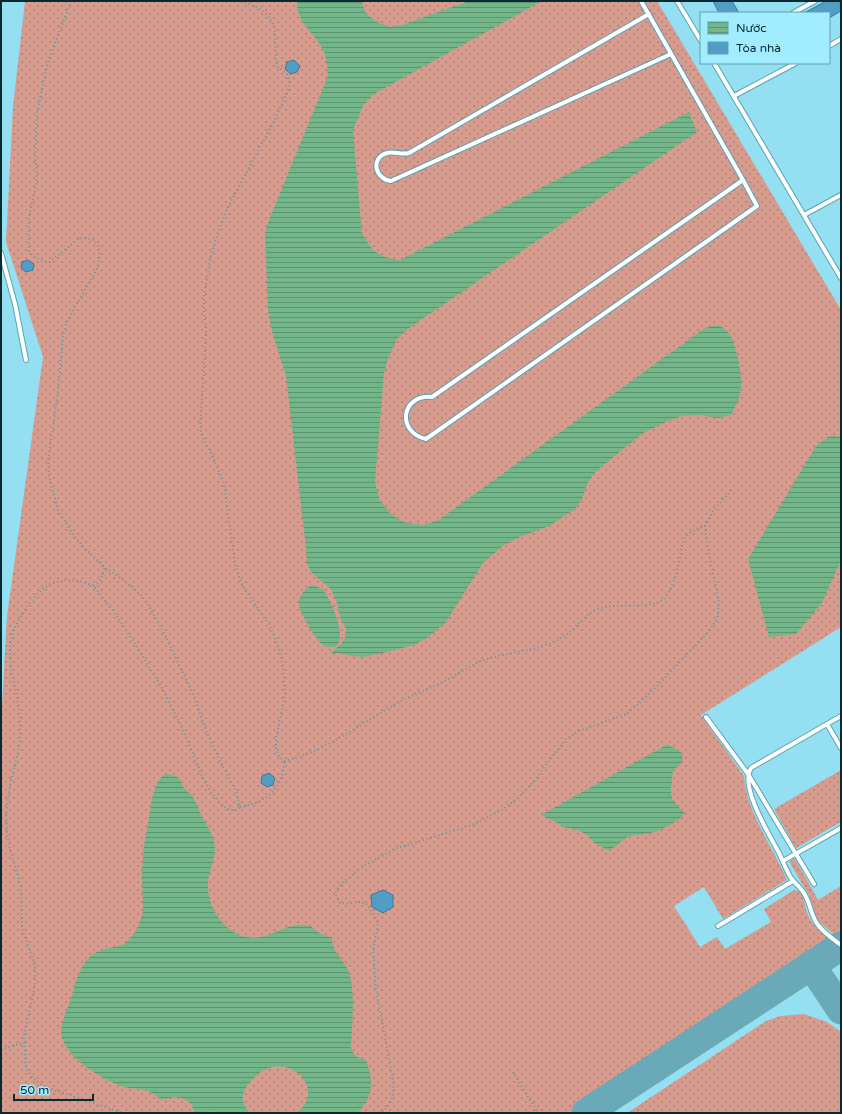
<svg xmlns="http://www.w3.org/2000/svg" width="842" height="1114" font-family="'Varela Round',sans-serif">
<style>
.grass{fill:url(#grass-dots)}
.water{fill:url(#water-rules)}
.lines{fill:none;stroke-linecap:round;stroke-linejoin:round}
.taxiway{stroke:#6aa9b8;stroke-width:29}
.building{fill:#529dc5;stroke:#3d7898}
.lane-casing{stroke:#57a3b4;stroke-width:6}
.path{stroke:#5c96a4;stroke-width:2;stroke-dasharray:1 3;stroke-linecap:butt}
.lane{stroke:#fff;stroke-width:4}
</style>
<defs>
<pattern id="grass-dots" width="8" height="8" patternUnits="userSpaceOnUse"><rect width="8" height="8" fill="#d79c8e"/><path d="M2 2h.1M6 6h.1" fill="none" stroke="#ad7f75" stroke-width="1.8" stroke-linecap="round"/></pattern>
<pattern id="water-rules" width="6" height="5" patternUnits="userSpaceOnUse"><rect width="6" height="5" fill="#73b689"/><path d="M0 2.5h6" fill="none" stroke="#5d9471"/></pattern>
</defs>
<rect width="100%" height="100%" fill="#94e0f2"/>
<path class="grass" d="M25,1h632l184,309v317l-140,88 43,61c1,33 30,73 43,104l-64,39 -19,-32 -30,19 26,41 17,-10 8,12 46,-27 -7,-13 30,-19 5,1c7,9 5,17 10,26 5,11 16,18 24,26l-257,170h-575v-389l6,-108 36,-259 -37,-115 7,-135z
M841,770v52l-45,26 -22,-39z
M793,858l2,1 23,41 23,-14v52l-2,1 -22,-19 -8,-25 -18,-30 -1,-4z
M804,1014l23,8 14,10v81h-214l139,-92 14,-5z"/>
<path class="water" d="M297,1h64l5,12 11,9 13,5 12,-2 67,-24h73l-170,94 -9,11 -10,24 9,104 11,16 11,7 16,3 289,-148 8,20 -288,196 -12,11 -9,19 -4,15 -9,109 5,19 12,14 12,7 18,3 15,-4 268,-193 13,-3c3,2 8,4 10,7 8,10 14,41 13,54 0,10 -5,20 -10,29l-13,3 -19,-3 -17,1 -14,5 -25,12 -48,39 -8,12 -5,15 -7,10 -26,17 -29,11 -16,8 -21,18 -37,59 -19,16 -11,6 -20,6 -33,7 -11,-1 -14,-3 -7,1 2,-3 7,-6 5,-7 1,-9 -6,-12 -3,-14 -6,-14 -20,-17 -4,-8 -1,-16 -20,-172 -14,-44 -4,-21 -3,-78 4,-13 59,-144c-1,-10 -1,-19 -6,-28 -9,-17 -25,-24 -25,-47z
M833,436l8,1v123l-19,43 -26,31 -27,3 -21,-78 68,-113 12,-9z
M312,585l11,4c7,10 25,47 13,57 -4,2 -9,1 -12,0 -7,-4 -25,-34 -25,-42 -1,-7 6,-16 13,-19z
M668,744c4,5 10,4 14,9 1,13 -1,9 -9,18 -2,23 -7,25 12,42 -7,9 -23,17 -35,20 -7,2 -15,1 -22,4 -9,4 -8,10 -21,13l-15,-9 -3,-5 -11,-6 -15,-3 -9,-6 -13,-6z
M167,774c3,1 8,1 11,4 4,2 3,7 6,10 2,3 6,5 8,8 4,5 6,12 8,17 6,11 15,23 15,36 0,10 -6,22 -7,32 -2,23 13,48 35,55 24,8 41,-14 62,-11 10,1 16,13 27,12 -2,11 11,23 16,33 8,18 4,57 3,78 3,8 6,10 14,11 9,18 9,40 -8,54h-61c36,-25 -17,-74 -49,-27 -7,10 -5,18 3,27h-32l-4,-2 -19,2c-4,-16 -19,-19 -33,-13 -4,-2 -7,-6 -12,-8 -9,-4 -20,-3 -29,-6 -20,-7 -60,-31 -60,-55 1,-10 5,-20 9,-29 5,-16 8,-35 21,-46 11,-9 19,-7 31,-11 11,-4 20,-24 21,-35 0,-17 -2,-34 0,-51 0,-12 3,-24 5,-36 3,-14 3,-29 10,-41 2,-4 5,-7 9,-8z"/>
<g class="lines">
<path class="taxiway" d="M811,965l30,45
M586,1113l255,-167"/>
</g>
<path class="building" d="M713,1h19l7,12h-20z
M826,1h13l2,4v6l-12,7v-5h-25z
M294,60l6,6 -3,6 -6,2 -6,-5 2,-7z
M28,260l6,4 -1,6 -7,2 -5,-4 1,-6z
M269,773l6,5 -2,7 -6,2 -6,-4 1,-7z
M383,890l10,5v12l-10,6 -11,-6 -1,-12z"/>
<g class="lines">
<defs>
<path id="lane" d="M641,1l102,179 14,26 -331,233c-30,-7 -25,-45 6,-42l311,-217
M677,1l24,40
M793,13l22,-12
M649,14l-240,139c-8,2 -15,-2 -22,0 -17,5 -12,26 4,28l280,-127
M829,46l12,-7
M714,63l127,215
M734,96l62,-33
M804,215l37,-20
M1,253l14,51 11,56
M841,716l-14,8 14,24
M706,717l42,57 66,110
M827,724l-76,44c-12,18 19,68 28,85 4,8 7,17 12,25 5,7 12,11 15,19 5,9 5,19 12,28 6,8 15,14 23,20
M783,861l58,-33
M718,926l75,-45"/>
</defs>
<use href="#lane" class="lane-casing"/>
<path class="path" d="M71,1l-23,61 -11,50 -2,46 2,15 -1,13 -7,31v34c6,7 11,10 21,11l29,-24 13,1 6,6 2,11 -3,13 -29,50 -5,15 -5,57 -10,70 1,15 9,34 14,23 12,15 22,20 27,19 10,10 8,13 12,21 31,65 12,35 14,30 16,30 4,16 -3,3h-7l-4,-2 -6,-5 -9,-11 -9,-16 -18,-44 -24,-48 -41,-65 -25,-33 -15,-5 -14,-1 -15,4 -11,8 -12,14 -14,24 -3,16 1,23 7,32 2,18v18l-2,16 -8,32 -4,29 1,20 3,15 11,37 1,42 13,37v20l-11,51 2,32 6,9 11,9 80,27
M241,1l20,8 9,9 5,11 1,32 2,6 9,7 3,10 -3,9 -14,30 -45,84 -10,25 -8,28 -6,36v18l2,15 -2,43 -4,53 2,11 8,14 14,34 11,80 5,16 5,10 25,36 10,26 3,13 2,30 -9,43v12l3,7 6,4c42,-10 80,-41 118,-61 16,-8 33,-14 49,-23 11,-6 20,-13 32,-17 23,-8 48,-8 70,-18 7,-4 14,-8 20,-14 7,-6 11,-13 20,-17 21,-11 52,0 68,-11 12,-8 16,-35 19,-47 1,-7 1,-12 6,-17 4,-5 11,-8 18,-10l2,17 12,60 -1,11 -2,7 -7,10 -48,51 -26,25 -9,7 -47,17 -13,8 -33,43 -14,15 -17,13 -30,15 -78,24 -35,20 -19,16 -4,6v6l4,6 6,1 13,-2 7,1 10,15 2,7 -5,25 3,40 17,90c1,15 0,23 -12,33
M705,526l9,-17 19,-20
M94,586l7,-7 4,-12
M240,807c28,-5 42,-18 45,-46
M1,1050l10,-4 13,-3
M513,1072l25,41"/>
<use href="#lane" class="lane"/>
</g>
<rect width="842" height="1114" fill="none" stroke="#092a31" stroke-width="4"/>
<rect x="700" y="12" width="130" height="52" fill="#a1edff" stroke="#649fad"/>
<rect x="708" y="22" width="20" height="12" fill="url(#water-rules)" stroke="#649fad"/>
<text x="736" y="32" font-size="12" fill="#092a31">Nước</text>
<rect x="708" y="42" width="20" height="12" fill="#529dc5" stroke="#649fad"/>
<text x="736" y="52" font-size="12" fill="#092a31">Tòa nhà</text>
<path d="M14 1094v6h79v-6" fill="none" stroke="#092a31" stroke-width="2"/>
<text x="20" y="1094" font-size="12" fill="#092a31" stroke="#a1edff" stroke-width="3" paint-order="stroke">50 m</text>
</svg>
